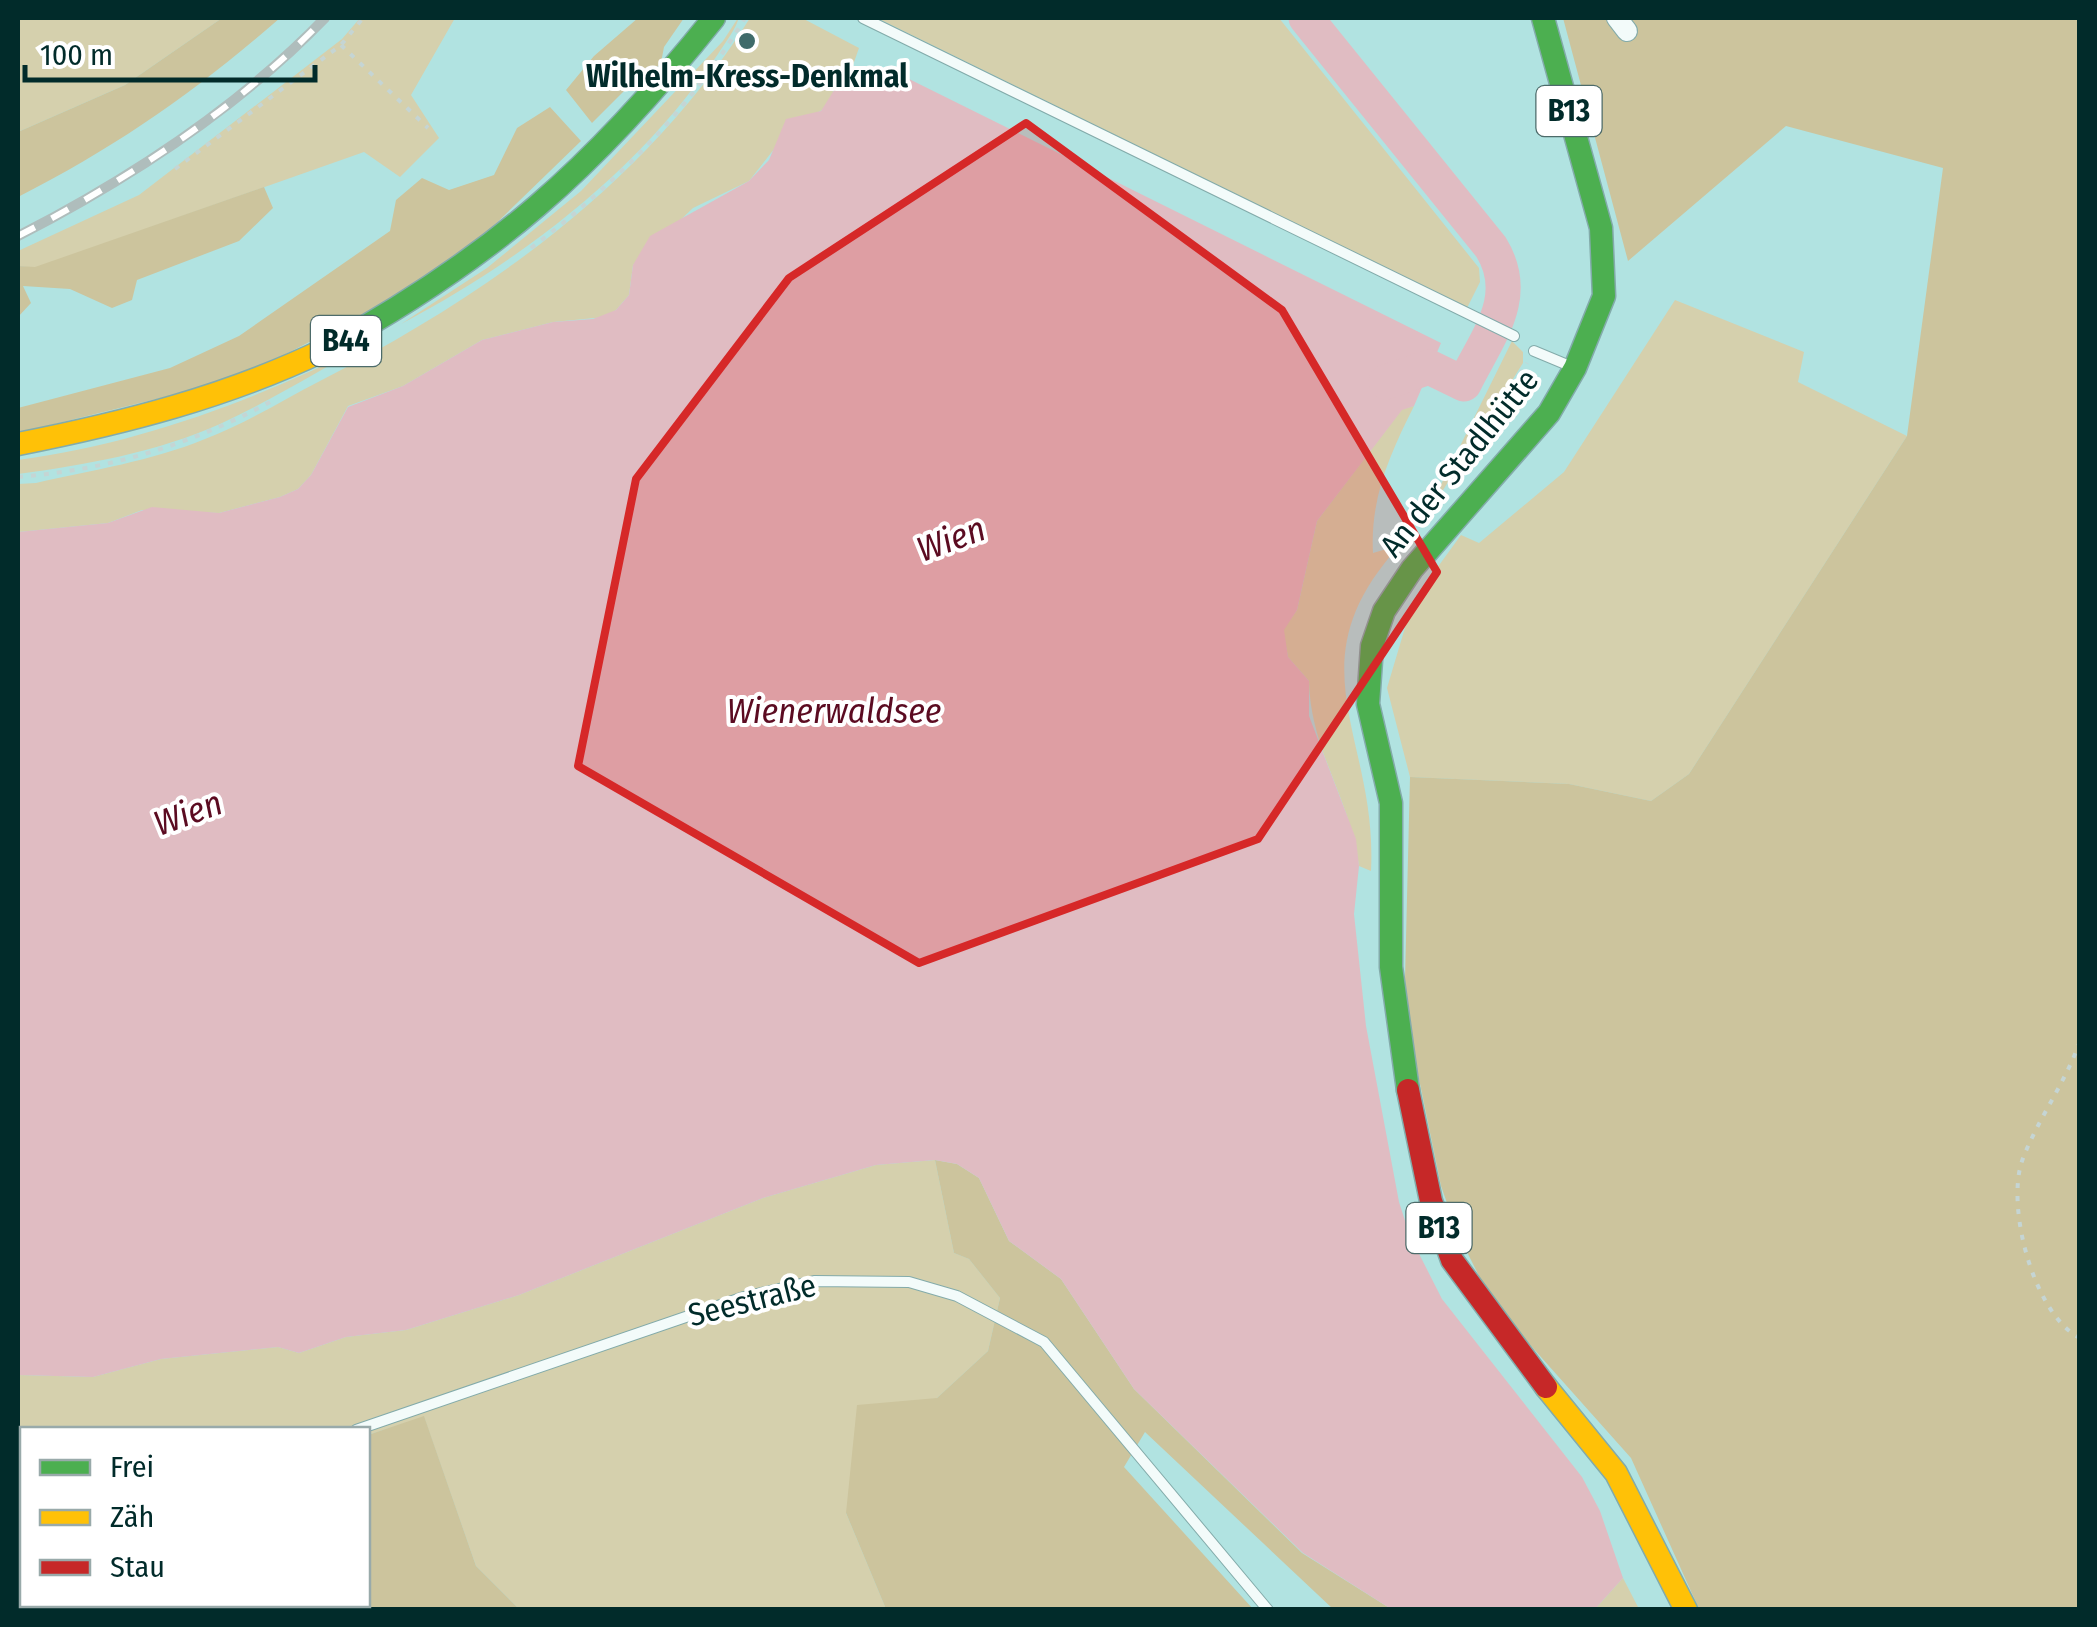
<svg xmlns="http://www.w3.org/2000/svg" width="2097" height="1627" font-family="'Fira Sans Condensed',sans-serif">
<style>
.green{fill:#d5d0ad}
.forest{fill:#ccc49d}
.water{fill:#e0bcc2}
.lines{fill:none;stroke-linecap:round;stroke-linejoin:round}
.river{stroke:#e0bcc2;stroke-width:35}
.lane-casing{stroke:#83abaa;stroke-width:12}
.street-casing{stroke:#83abaa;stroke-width:22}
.fast-casing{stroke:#83abaa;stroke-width:25}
.slow-casing{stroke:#83abaa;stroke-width:25}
.jam-casing{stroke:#83abaa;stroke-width:25}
.path{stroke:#c5d5d4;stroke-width:4;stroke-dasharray:5 8;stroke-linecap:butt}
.lane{stroke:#f3fbfa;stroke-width:10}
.street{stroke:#f3fbfa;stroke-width:20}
.fast{stroke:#4caf50;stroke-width:22}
.slow{stroke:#ffc107;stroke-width:22}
.jam{stroke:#c62828;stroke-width:22}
.rail-casing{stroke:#afbdbc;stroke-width:10}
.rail{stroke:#fff;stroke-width:6;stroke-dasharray:19;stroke-linecap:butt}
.marked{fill:#d62828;fill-opacity:0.2;stroke:#d62828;stroke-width:8;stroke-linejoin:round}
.poi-dot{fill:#3f6b6a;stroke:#fff;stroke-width:4}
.labels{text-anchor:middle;stroke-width:8;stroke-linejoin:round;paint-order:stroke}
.shield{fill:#fff;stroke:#4d6b6a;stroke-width:2.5}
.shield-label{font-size:30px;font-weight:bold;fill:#012b2a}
.poi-label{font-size:32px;font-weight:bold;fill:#012b2a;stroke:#fff}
.street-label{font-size:32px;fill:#012b2a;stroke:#fff}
.water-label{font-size:35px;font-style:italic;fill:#5b0b21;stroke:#fff}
</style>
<rect width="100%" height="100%" fill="#b1e3e1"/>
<path class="green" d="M18,18h204l-97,67 -107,47z
M360,18h95l-44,77 28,43 -39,39 -36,-25 -329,116 -17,-2v-15l121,-56 203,-156z
M738,18c1,6 -13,25 -20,36 -78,116 -194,205 -317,270l86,-56 94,-77 142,-150z
M750,18h52l57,30 -6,17 -23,15 4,16c-8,14 -18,20 -34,20l-51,65 -56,27 -60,57 -4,30 -13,15 -11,7 -52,5 -71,18 -79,46 -55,20 -37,69 -13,14 -18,8 -61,16 -77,-3 -34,13 -90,9v-48l18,-1c56,-13 116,-22 169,-44 40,-15 78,-39 115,-58 172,-89 326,-198 430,-363z
M877,18h402l200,250 1,14 -13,26z
M1675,300l129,52 -6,30 109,54 -218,338 -38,27 -82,-17 -159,-7 -23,-89 26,-87 48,-66 18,8 85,-71z
M377,339c-52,28 -103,60 -157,85 -62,28 -135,41 -202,50v-14c126,-17 246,-63 359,-121z
M1512,341l11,11v11l-102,162z
M1414,406c-24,48 -44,92 -41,147l27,-8c-110,120 -22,191 -29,326l-12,-5c-8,-66 -49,-117 -50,-185l-21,-24 -5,-27 14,-20 20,-89 85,-112z
M935,1160l19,93 15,6 31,39 -12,53 -51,47 -91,115 40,96h-367l-43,-43 -52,-149 -56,18v-5h-346v174h123v5l-127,1v-235l75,2 68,-18 117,-12 21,6 47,-16 60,-7 113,-35 244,-97 113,-33z
M1623,1578l16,31h-44z"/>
<path class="forest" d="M222,18h58c-85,74 -162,128 -262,179v-65l107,-47z
M638,18h46l-20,29 -4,21 -27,14 -41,41 -26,-33 28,-34z
M1563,18h516v1591h-380l-68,-151 -139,-156 -34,-68 -17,-48 -30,-146 -6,-61 5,-202 159,7 82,17 38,-27 218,-338 36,-268 -157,-42 -158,135z
M550,107l31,34 -101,98 -102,68 -102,52 -83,31 -175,43v-25l152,-40 69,-32 151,-105 6,-31 26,-22 27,12 45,-15 23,-47z
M264,187l9,21 -34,33 -102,39 -5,20 -20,8 -42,-19 -47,-3 8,17 -13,14v-51l17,1z
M935,1160l22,4 22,14 30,63 52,38 73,110 168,164 89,56h-58l-188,-177 -21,35 129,142h-367l-40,-96 11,-108 80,-7 51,-47 12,-53 -31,-39 -15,-6z
M424,1416l52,150 43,43h-374v-5h223v-169z"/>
<path class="water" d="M866,73l37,3 538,267 -27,63 -12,4 -85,111 -20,89 -13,20 4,27 21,24v35l47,123 3,27 -5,48 12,112 33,176 11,34 32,63 140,178 18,34 23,67 -28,31h-204l-88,-56 -169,-164 -73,-110 -52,-38 -30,-63 -22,-14 -22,-4 -59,5 -113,33 -244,97 -113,35 -60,7 -47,16 -21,-6 -117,12 -68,18 -75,-2v-843l90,-9 44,-16 67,6 61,-16 18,-8 13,-14 37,-68 55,-21 79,-46 71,-18 40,-3 23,-9 13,-15 4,-30 17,-29 99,-55 20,-21 17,-41 35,-8 15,-24z"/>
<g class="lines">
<path class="river" d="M1306,18l185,229c31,50 -4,90 -27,137l-35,-17 -43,15"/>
<defs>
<path id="lane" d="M863,18l651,318
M1534,351l36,15
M356,1430l388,-133 70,-16 95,1 48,14 87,46 224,268
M18,1463h4"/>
<path id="street" d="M1617,18l10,13"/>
<path id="fast" d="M324,350c170,-93 269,-181 390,-332
M1408,1090l-17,-123v-164l-23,-99 4,-58 12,-35 28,-42 137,-156 26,-45 29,-72 -3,-68 -58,-210"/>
<path id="slow" d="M18,444c106,-21 208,-47 306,-94
M1546,1387l70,86 70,137"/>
<path id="jam" d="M1408,1090l23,111 21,59 94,127"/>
</defs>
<use href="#lane" class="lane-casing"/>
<use href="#street" class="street-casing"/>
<use href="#fast" class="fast-casing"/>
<use href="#slow" class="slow-casing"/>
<use href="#jam" class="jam-casing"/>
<path class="path" d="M341,45l87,83
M175,169l166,-124 22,-27
M531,248c86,-65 159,-139 214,-230
M1460,475l67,-112
M18,477c89,-7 173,-32 252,-75
M2080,1041c-15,43 -43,79 -58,120 -16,47 12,154 58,177"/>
<use href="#lane" class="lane"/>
<use href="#street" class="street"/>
<use href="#fast" class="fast"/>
<use href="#slow" class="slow"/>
<use href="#jam" class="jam"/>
<defs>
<path id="rail" d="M18,236c111,-57 219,-127 307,-218"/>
</defs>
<use href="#rail" class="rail-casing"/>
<use href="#rail" class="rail"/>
</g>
<path class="marked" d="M1026,123l256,187 155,262 -179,267 -339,124 -341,-197 58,-287 153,-201z"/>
<circle class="poi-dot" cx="747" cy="41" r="10"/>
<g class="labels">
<g class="shield">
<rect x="1536.5" y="86" width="65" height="50" rx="8"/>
<rect x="311" y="316" width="70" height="50" rx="8"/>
<rect x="1406.5" y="1203" width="65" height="50" rx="8"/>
</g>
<g class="shield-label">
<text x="1569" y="121">B13</text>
<text x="346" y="351">B44</text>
<text x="1439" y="1238">B13</text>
</g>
<g class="poi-label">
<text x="747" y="87">Wilhelm-Kress-Denkmal</text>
</g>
<g class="street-label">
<text transform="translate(1459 463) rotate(-51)" y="11">An der Stadlhütte</text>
<text transform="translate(752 1300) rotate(-14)" y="11">Seestraße</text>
</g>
<g class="water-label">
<text transform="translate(951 539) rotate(-20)" y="12">Wien</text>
<text x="834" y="723">Wienerwaldsee</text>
<text transform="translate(188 813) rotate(-20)" y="12">Wien</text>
</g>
</g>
<rect width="2097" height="1627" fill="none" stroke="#012b2a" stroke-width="40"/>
<rect x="20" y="1427" width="350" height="180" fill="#ffffff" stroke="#99aaaa" stroke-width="2.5"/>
<rect x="40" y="1460" width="50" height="15" fill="#4caf50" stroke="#99aaaa" stroke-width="2.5"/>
<text x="110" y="1477" font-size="30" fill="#012b2a">Frei</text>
<rect x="40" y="1510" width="50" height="15" fill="#ffc107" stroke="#99aaaa" stroke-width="2.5"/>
<text x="110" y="1527" font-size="30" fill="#012b2a">Zäh</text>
<rect x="40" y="1560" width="50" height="15" fill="#c62828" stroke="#99aaaa" stroke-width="2.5"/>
<text x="110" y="1577" font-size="30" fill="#012b2a">Stau</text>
<path d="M25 65v15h290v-15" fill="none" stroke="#012b2a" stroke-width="5"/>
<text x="40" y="65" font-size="30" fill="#012b2a" stroke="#ffffff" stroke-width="8" paint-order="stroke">100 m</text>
</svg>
